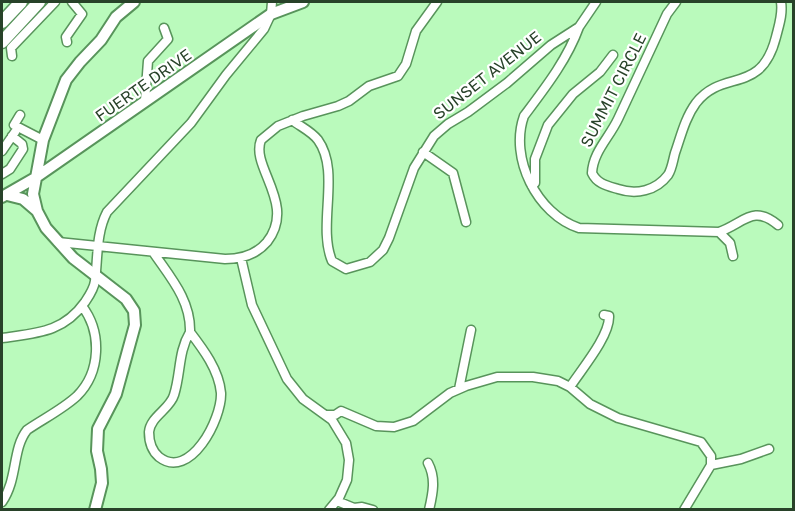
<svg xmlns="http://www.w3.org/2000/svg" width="795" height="511" font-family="'Golos Text',sans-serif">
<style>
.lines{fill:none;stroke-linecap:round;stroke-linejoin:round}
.minor-casing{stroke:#58945b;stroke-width:11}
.major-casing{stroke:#58945b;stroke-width:14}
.highway-casing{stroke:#58945b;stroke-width:15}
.minor{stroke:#fff;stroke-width:8}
.major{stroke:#fff;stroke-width:10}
.highway{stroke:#fff;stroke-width:12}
.labels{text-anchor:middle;stroke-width:4.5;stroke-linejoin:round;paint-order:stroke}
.street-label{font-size:16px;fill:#284229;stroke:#fff}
</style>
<rect width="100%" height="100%" fill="#bafabc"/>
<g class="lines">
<defs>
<path id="minor" d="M676,2l-9,12c-16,35 -33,70 -49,105 -9,19 -25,33 -26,54 5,11 16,13 26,16 18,6 38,2 50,-14 4,-6 5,-15 7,-22 6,-17 10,-35 21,-50 27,-35 65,-7 80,-66 3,-12 7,-23 5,-35
M579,27c-12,33 -34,61 -55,89 -15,42 13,98 55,112l140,4 11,11 3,13
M67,42l-1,-5 16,-23 -10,-12
M12,56l-1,-8 44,-46
M145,101l3,-40 20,-22 -4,-11
M20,115l-6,10 29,15
M292,120c9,7 19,11 26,20 23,32 -1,85 14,121l14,8 24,-7 13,-12 6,-12 25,-70 20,-32 14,-12 20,-12 39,-29 44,-38 28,-18 17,-25
M2,151l13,-19
M423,152l30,21 13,49
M2,174l8,-5 13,-20 -1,-5 -10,-8
M532,186l3,-3v-24l13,-34 25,-31 27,-22 13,-17
M719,232c25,-9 34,-28 59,-7
M58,242l167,17c17,0 31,-4 42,-17 30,-38 -17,-75 -6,-102l17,-14 25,-10 35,-10 11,-5 20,-15 29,-10 8,-12 10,-33 21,-29
M153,252c17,25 38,48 37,80
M241,258l11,47 35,74 16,20 29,21 14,23 3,17 -2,20 -8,18 -10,12
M190,332c13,17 29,38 31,61 1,26 -31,88 -62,64 -7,-6 -10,-16 -10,-25 1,-15 21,-23 25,-37 7,-22 4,-43 16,-63z
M2,338c34,-5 61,-5 83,-36 4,-6 9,-13 10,-21 3,-23 1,-48 12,-69l84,-89 35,-48 38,-46 7,-15 1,-12
M570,387c11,-17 40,-51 39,-71l-5,-1
M459,389l12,-59
M327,415h8l6,-4 35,15 18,1 19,-6 37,-28 16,-7 31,-9h36l25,4 12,6 20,17 28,14 83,24 10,14v9l-27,45
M428,463c8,15 5,30 1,47
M711,465l30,-6 28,-10
M337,501l17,7 8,-1 11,3
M2,502c16,-23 10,-53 25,-72 16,-11 36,-21 50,-34 24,-24 25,-64 5,-90"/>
<path id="major" d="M7,195l16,4 14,12
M2,197l33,-19 236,-164 32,-12
M95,510l7,-27 -1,-14 -4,-18 1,-22 18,-35 19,-69 -1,-14 -8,-12 -53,-41 -27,-30 -9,-17 -4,-17 10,-54 23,-60 14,-18 21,-22 15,-23 18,-15"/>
<path id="highway" d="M2,22l19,-20
M2,42l37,-40"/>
</defs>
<use href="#minor" class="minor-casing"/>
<use href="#major" class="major-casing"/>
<use href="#highway" class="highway-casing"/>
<use href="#minor" class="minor"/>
<use href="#major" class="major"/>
<use href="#highway" class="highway"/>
</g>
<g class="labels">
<g class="street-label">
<text transform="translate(487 75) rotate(-38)" y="6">SUNSET AVENUE</text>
<text transform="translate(143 85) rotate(-35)" y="6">FUERTE DRIVE</text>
<text transform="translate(613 90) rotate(-63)" y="6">SUMMIT CIRCLE</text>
</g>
</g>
<rect width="795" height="511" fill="none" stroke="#284229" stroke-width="6"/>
</svg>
